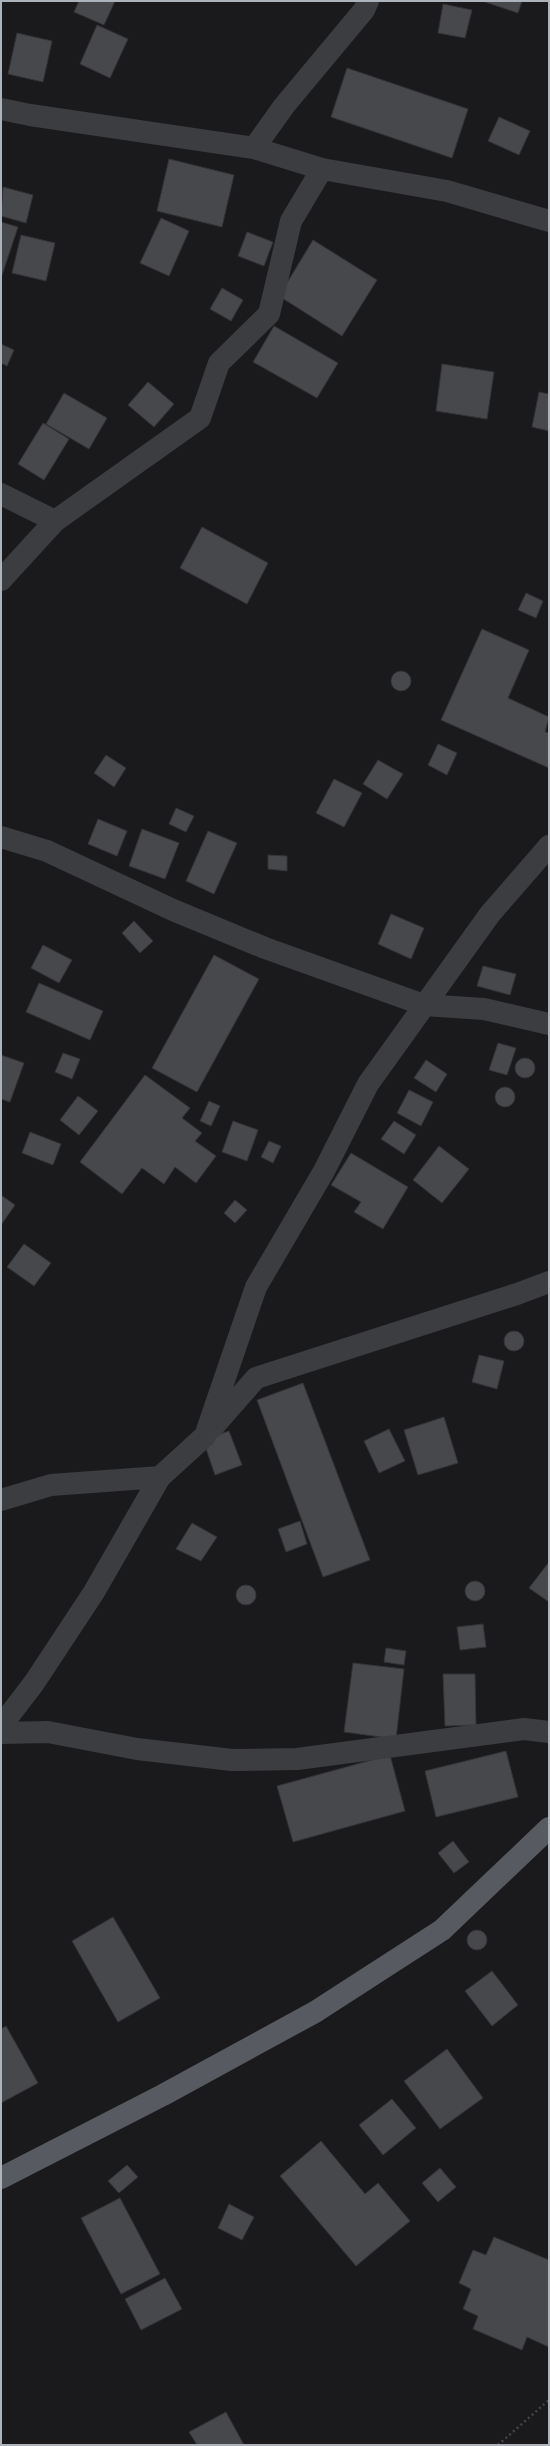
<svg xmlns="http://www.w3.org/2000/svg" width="550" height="2446" font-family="Overpass,sans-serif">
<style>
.building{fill:#47484c;stroke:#343438}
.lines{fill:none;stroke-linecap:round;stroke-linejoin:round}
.path{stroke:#414448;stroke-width:2.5;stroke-dasharray:2 3;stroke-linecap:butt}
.minor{stroke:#3b3d41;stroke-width:22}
.major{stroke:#575a60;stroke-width:22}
</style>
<rect width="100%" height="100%" fill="#1a1a1c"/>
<path class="building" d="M79,1h36l-11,24 -30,-13z
M482,1h40l-4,12z
M443,4l29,6 -7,28 -27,-5z
M97,25l31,14 -18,39 -30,-14z
M17,33l35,8 -9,41 -35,-8z
M347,68l121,41 -16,49 -121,-41z
M499,117l31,14 -11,24 -31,-14z
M169,159l65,16 -12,52 -65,-16z
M3,187l30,8 -7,28 -25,-7z
M161,218l28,13 -20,45 -29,-13z
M1,222l17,5 -17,51z
M247,232l26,10 -9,24 -26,-10z
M21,235l34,8 -9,38 -34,-8z
M313,240l64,40 -35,56 -63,-40z
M222,288l21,12 -12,21 -21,-12z
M274,326l64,37 -21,35 -64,-36z
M1,344l13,6 -7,16 -6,-3z
M442,364l52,8 -7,47 -51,-8z
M148,382l26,22 -20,23 -26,-22z
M539,392l10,2v37l-17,-4z
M64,393l43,25 -18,31 -43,-25z
M43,423l26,16 -25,41 -26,-16z
M202,527l66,36 -21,41 -67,-36z
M526,593l17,8 -7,17 -18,-8z
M482,629l47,21 -21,48 41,19 -4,15 4,1v35l-108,-48z
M391 681a10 10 0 1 1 20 0a10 10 0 1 1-20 0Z
M438,744l19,9 -10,22 -19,-10z
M106,755l20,13 -12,19 -20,-14z
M378,760l25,14 -16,25 -24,-15z
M334,779l28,14 -18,34 -28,-14z
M176,808l18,8 -8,16 -17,-8z
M98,819l29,12 -10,25 -29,-12z
M142,829l37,14 -14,36 -36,-13z
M208,831l29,12 -23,51 -28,-13z
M268,855l19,1v15l-19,-2z
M391,914l33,14 -13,31 -33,-15z
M134,921l19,20 -13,12 -18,-20z
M43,945l29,15 -13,23 -28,-15z
M214,955l45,24 -62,113 -45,-24z
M483,966l33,8 -6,21 -33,-9z
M39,983l64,28 -13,29 -64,-28z
M498,1043l18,5 -9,27 -18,-5z
M63,1053l17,6 -8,20 -17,-7z
M1,1055l23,8 -14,39 -9,-3z
M515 1068a10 10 0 1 1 20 0a10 10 0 1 1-20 0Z
M426,1060l21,14 -11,18 -22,-14z
M145,1075l45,33 -8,10 20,15 -7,8 21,15 -20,27 -21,-16 -11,17 -22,-16 -20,26 -42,-32z
M495 1097a10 10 0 1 1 20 0a10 10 0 1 1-20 0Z
M409,1090l24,12 -12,24 -24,-13z
M78,1096l20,15 -19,24 -19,-15z
M209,1101l11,5 -9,20 -11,-5z
M233,1121l25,9 -11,31 -25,-9z
M394,1121l22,14 -12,19 -23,-15z
M30,1132l31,12 -8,21 -31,-12z
M269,1141l12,5 -8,17 -12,-6z
M439,1146l30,23 -27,34 -29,-23z
M351,1153l57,34 -25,42 -29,-17 7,-10 -30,-17z
M1,1195l14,10 -14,20z
M235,1200l12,10 -12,13 -11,-10z
M24,1244l27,19 -17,23 -27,-19z
M504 1341a10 10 0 1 1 20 0a10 10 0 1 1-20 0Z
M479,1355l25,6 -7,28 -25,-7z
M303,1383l67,177 -47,17 -66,-177z
M444,1417l14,46 -40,12 -14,-45z
M389,1429l16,32 -26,12 -15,-32z
M229,1431l13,34 -27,10 -12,-35z
M300,1521l7,23 -21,8 -8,-23z
M192,1523l25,14 -16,24 -25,-12z
M549,1562v40l-20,-14z
M465 1591a10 10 0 1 1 20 0a10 10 0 1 1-20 0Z
M236 1595a10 10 0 1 1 20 0a10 10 0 1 1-20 0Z
M483,1624l3,23 -26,3 -3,-23z
M386,1648l20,3 -2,14 -20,-3z
M353,1663l51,6 -8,70 -52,-7z
M443,1674h32l1,51 -31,1z
M506,1751l12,46 -82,20 -11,-46z
M390,1755l15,56 -112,31 -16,-56z
M453,1841l16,21 -15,11 -16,-20z
M113,1917l47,81 -42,24 -46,-81z
M467 1940a10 10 0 1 1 20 0a10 10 0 1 1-20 0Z
M492,1971l26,34 -26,21 -27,-35z
M6,2026l32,57 -37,20v-74z
M447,2049l36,49 -43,31 -36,-48z
M392,2099l24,29 -33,27 -24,-30z
M321,2141l44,53 13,-11 32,38 -54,45 -76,-90z
M127,2165l11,12 -19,16 -11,-12z
M440,2168l16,19 -18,15 -16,-19z
M120,2198l40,76 -39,20 -40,-76z
M229,2204l25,13 -12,23 -24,-12z
M494,2237l55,23v87l-22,-10 -5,13 -49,-21 5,-13 -15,-7 8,-20 -12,-6 14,-33 13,5z
M165,2278l17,31 -41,21 -16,-31z
M226,2412l18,33h-47l-8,-13z"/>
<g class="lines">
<path class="path" d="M498,2445l51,-45"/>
<path class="minor" d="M1,109l29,6 224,33 68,21 125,22 102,30
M254,148l30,-42 80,-96 4,-9
M1,494l54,27
M1,580l54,-59 145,-103 19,-55 50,-49 22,-93 31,-52
M1,837l46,14 126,59 92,38 159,57 60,4 65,15
M213,1427l43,-49 261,-84 32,-12
M1,1500l50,-15 109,-8
M1,1726l33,-43 60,-91 66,-115 45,-41 51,-149 68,-116 44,-87 122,-170 59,-68
M1,1733l47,-1 89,17 95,11 65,-1 227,-30 25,3"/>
<path class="major" d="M1,2178l162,-83 152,-83 127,-82 107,-102"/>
</g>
<rect width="550" height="2446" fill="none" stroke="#adb3bb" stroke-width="4"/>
</svg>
